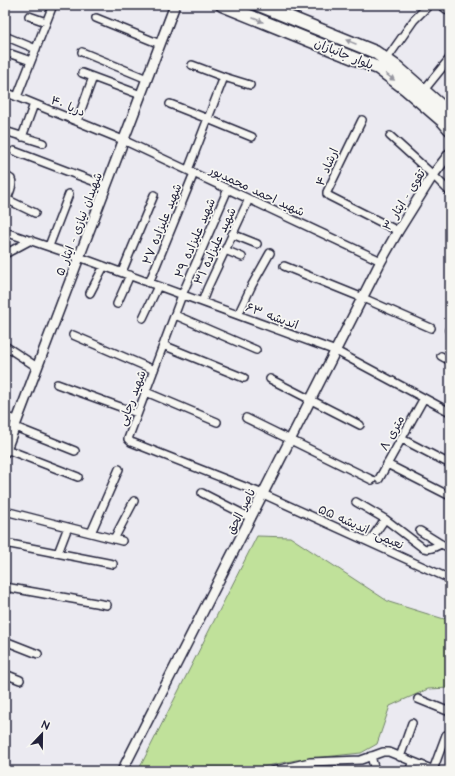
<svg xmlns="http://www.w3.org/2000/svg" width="455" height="776" font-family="'Architects Daughter','Playpen Sans Arabic',sans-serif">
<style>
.green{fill:#c0e19a;stroke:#71826a}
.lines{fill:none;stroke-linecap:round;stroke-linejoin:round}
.minor-casing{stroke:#22223b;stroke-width:10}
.tertiary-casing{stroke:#22223b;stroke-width:12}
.primary-casing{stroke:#22223b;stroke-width:15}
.minor{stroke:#f6f6f2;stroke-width:7}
.tertiary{stroke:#f6f6f2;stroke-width:9}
.primary{stroke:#f6f6f2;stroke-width:12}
.oneway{fill:#9797a0}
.labels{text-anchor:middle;stroke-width:3.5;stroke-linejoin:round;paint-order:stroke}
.street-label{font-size:12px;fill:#22223b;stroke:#f6f6f2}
</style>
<rect width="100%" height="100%" fill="#ebeaf1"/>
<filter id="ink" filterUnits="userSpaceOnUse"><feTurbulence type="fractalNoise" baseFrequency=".025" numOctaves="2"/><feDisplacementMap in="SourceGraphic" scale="8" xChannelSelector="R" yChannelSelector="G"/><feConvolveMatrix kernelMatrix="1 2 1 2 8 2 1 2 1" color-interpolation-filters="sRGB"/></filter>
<g filter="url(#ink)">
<path class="green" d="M257,536l33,1 99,65 55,17 6,-6v75l-22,1 -38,17 -13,38 -16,9 -65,7 -39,8 -56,-1 -19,4h-44z"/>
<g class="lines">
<defs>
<path id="minor" d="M441,5l9,7
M29,16l17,6
M96,18l64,26
M7,37l29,12
M82,52l65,27
M11,54l20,7
M386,60l28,-40 15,-15
M192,65l32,12
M82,73l59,22
M424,90l26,-32
M5,92l118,48 258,121
M17,97l36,-92
M170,104l38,15 44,18
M362,120l-35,72v2l2,2 69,35
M77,121l16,-44
M5,131l38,12
M390,136l43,39 17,17
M22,137l12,-33
M14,151l92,35
M188,170l36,-93 26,8
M5,176c1,0 5,2 6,3 3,6 -3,17 -6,23
M228,189l-46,106 -54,144 3,3 132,52 187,85
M6,199l29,14
M5,232l74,25 257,94 114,61
M232,234l25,10
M49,246l20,-52
M225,250l17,7
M5,254l26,-14
M284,266l79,32 68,30
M122,272l32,-77
M149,283l45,-110
M90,293l14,-27
M202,302l5,-13 42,-90
M117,304l13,-29
M175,315l81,35
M238,315l14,-30 18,-32
M143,318l15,-32
M449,330l1,1
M73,335l81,35
M163,345l81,33
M5,346l32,21
M441,356l9,5
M270,379l41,21 49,25
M57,384l80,29
M146,392l71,30
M5,417l12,3
M246,418l126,62
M15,427l60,24
M402,439l48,25
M6,449l72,28
M387,464l63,32
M379,479l45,-81
M202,493l49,25
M356,502l29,17 38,29c7,2 12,-1 18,-4
M5,511l117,30
M420,531l21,13 9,4
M91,533l28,-64
M114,539l20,-38
M369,542l16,-23
M5,543l108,21
M58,553l10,-26
M5,587l102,18
M5,641l33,13
M5,674l15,6
M418,699l32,13
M371,756l4,15
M400,757l12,-34
M433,770l13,-35
M272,771l38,-9 51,-2 22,-8h6l47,19
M409,771l4,-9"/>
<path id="tertiary" d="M5,452l170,-447
M122,771l259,-510 17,-30 35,-56 17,-22"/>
<path id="primary" d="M222,5l156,63 28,21 37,32 7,8
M259,5l116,47 23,16 52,46"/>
</defs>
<use href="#minor" class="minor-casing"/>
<use href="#tertiary" class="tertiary-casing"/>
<use href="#primary" class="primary-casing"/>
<use href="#minor" class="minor"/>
<use href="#tertiary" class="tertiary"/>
<use href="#primary" class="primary"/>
</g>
<defs><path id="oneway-solid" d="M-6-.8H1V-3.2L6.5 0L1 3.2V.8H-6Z"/></defs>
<g class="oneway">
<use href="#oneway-solid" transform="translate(258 20) rotate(22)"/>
<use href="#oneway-solid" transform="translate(351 42) rotate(-158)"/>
<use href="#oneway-solid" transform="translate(390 77) rotate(36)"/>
</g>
</g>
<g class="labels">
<g class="street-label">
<text transform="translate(344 54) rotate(22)" y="4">بلوار جانبازان</text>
<text transform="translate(68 106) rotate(22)" y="4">دریا ۴۰</text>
<text transform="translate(327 167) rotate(-67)" y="4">ارشاد ۴</text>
<text transform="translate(257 191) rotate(25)" y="4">شهید احمد محمدپور</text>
<text transform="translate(404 200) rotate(-58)" y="4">تقوی - ایثار ۳</text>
<text transform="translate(79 224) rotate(-69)" y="4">شهیدان نیازی - ایثار ۵</text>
<text transform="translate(162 224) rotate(-68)" y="4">شهید علیزاده ۲۷</text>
<text transform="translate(195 238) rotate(-67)" y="4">شهید علیزاده ۲۹</text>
<text transform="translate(215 246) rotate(-65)" y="4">شهید علیزاده ۳۱</text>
<text transform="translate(272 316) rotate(20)" y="4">اندیشه ۶۳</text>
<text transform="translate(132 398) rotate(-69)" y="4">شهید رجایی</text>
<text transform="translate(392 433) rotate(-61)" y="4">۸ متری</text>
<text transform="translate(241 511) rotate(-63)" y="4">ناصر الحق</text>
<text transform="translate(361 527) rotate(24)" y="4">نعیمی- اندیشه ۵۵</text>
</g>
</g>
<rect width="455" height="776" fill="none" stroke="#f6f6f2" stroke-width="20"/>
<rect x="10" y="10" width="435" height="756" fill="none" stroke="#22223b" stroke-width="1.5" filter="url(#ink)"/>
<g transform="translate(42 734) rotate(22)" stroke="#f6f6f2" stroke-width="3" paint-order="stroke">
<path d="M0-3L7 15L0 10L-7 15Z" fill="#22223b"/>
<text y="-6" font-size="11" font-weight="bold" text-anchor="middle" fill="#22223b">N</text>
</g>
</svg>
